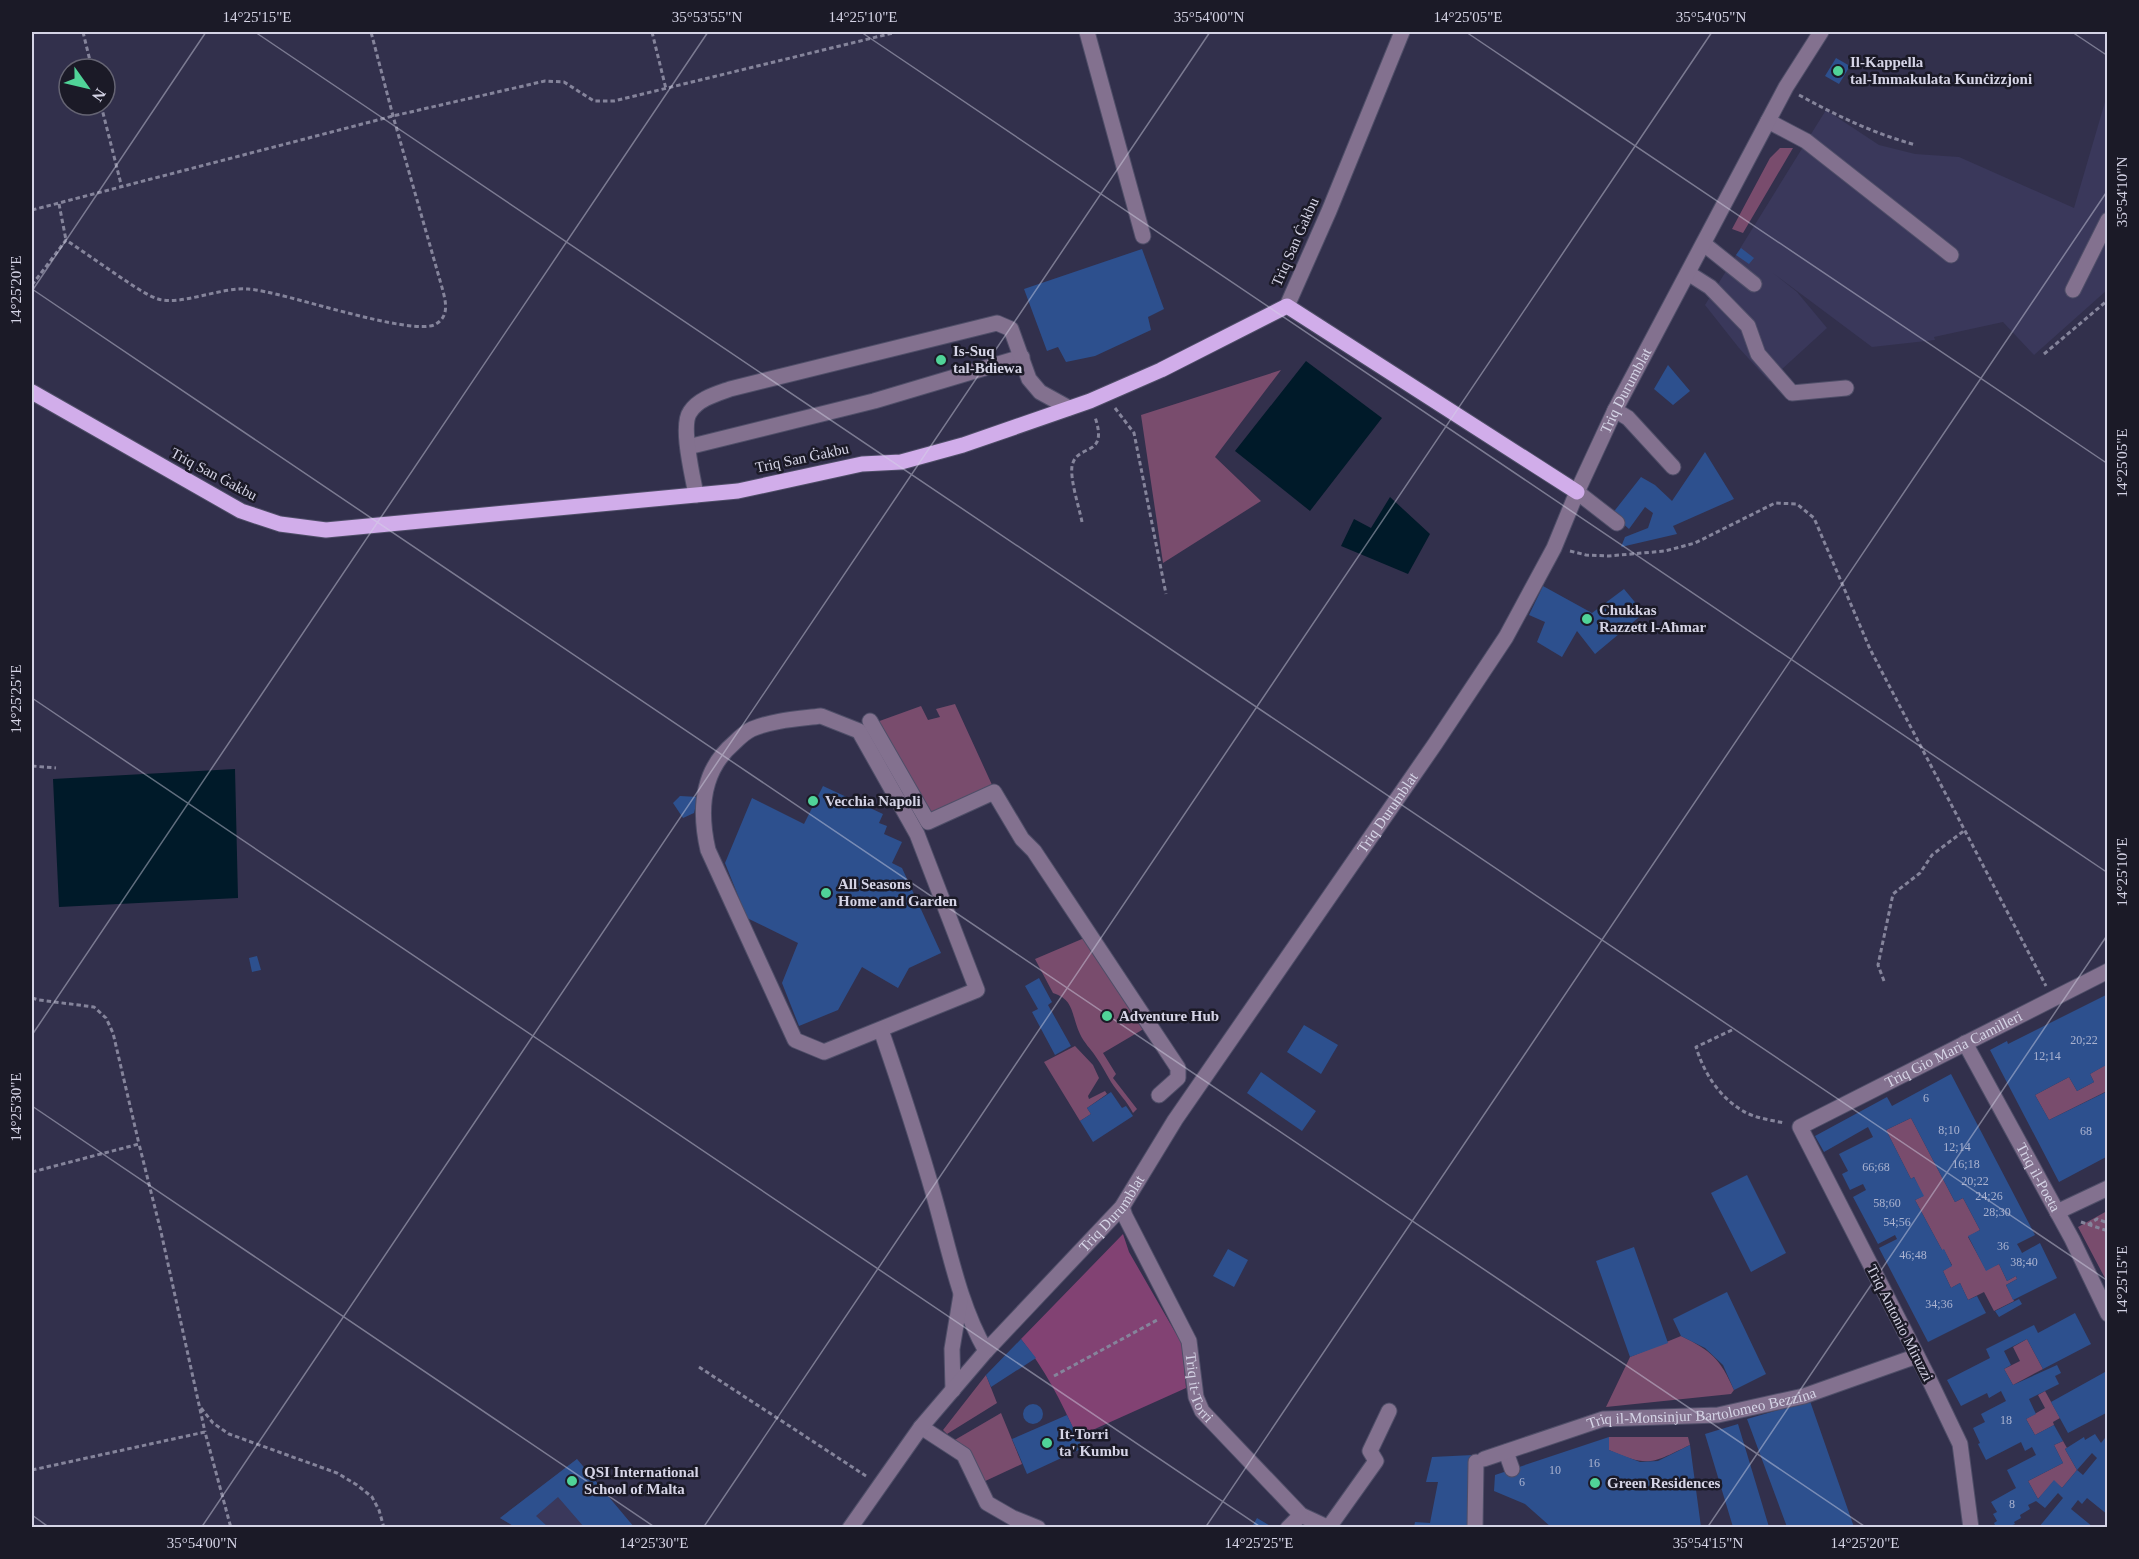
<svg xmlns="http://www.w3.org/2000/svg" width="2139" height="1559" font-family="Georgia,serif">
<style>
.built{fill:#3a385b}
.green{fill:#794c6d}
.forest{fill:#824273}
.water{fill:#001a29}
.building{fill:#2d508e;fill-rule:evenodd}
.lines{fill:none;stroke-linecap:round;stroke-linejoin:round}
.minor-casing{stroke:#4f4e68;stroke-width:17}
.major-casing{stroke:#4f4e68;stroke-width:17}
.path{stroke:#85849b;stroke-width:3;stroke-dasharray:4.5 3;stroke-linecap:butt}
.minor{stroke:#83718f;stroke-width:15}
.major{stroke:#d1adea;stroke-width:15}
.ticks{fill:none;stroke:#d5d4e6;stroke-width:1.5;stroke-opacity:0.45}
.poi-dot{fill:#50d398;stroke:#1b1a27;stroke-width:2}
.labels{text-anchor:middle;stroke-width:5;stroke-linejoin:round;paint-order:stroke}
.number-label{font-size:12px;fill:#abb3d0}
.poi-label{font-size:15px;font-weight:bold;fill:#d5d4e6;stroke:#1b1a27;text-anchor:start}
.street-label{font-size:15px;fill:#d5d4e6;stroke:#1b1a27}
.neatline{fill:none;stroke:#d5d4e6;stroke-width:2}
.ticks-label{font-size:15px;text-anchor:middle;fill:#d5d4e6}
</style>
<rect width="100%" height="100%" fill="#32304c"/>
<path class="built" d="M2107,95v195l-73,65 -31,-33 -69,15 1,3 -63,7 -99,-74 24,19 30,36 -58,53 -30,-33 -34,-43 121,-195 53,35 36,9 44,3 115,51z
M577,1459l57,68h-119l-15,-9z"/>
<path class="green" d="M1780,148h13l-50,85 -11,-4 38,-71z
M1281,370l-66,87 46,44 -98,62 -22,-148z
M955,704l38,83 -63,30 -56,-94 47,-17 7,14 12,-3 -4,-8z
M1089,936l58,91 -44,26 13,21 -3,4 24,31 -4,4c-6,-12 -15,-20 -22,-31 -5,-8 -9,-17 -15,-25 -5,-8 -12,-14 -16,-23 -9,-19 -5,-34 -27,-41l-18,-34z
M1075,1046l18,19 6,13 -11,18 1,3 16,-8 2,3 -20,14 4,6 -11,7 -36,-59z
M2107,1064v27l-58,29 -14,-25 34,-18 8,14 17,-9 -4,-8z
M1911,1118l44,84 8,-4 17,32 -12,7 18,33 13,-6 8,17 9,-5 1,3 -11,6 8,16 -20,10 -10,-19 -16,8 -8,-17 -9,5 -8,-17 9,-6 -8,-15h-2l-27,-50 8,-4 -9,-19 -3,2 -25,-49z
M2107,1211v71l-29,-55z
M1681,1336c31,15 39,23 53,54l-3,4 -125,13 24,-50z
M2027,1339l16,30 -30,16 -9,-16 16,-8 -7,-14z
M986,1375l11,28 -50,31 -4,-4z
M2045,1391l15,27 -7,4 1,3 -19,10 -9,-16 19,-11 -7,-13z
M1001,1413l21,51 -41,19 -28,-42z
M1609,1437h79l2,8c-38,18 -41,23 -81,5z
M2063,1441l4,7 -2,1 12,21 -15,18 -8,-7 -16,18 -10,-18 35,-18 -9,-18z"/>
<path class="forest" d="M1123,1234l6,18 53,92 4,44 -109,49c-15,-35 -33,-69 -56,-98z"/>
<path class="water" d="M1306,361l76,57 -72,93 -75,-60z
M1390,497l40,37 -22,40 -67,-28 13,-27 17,9z
M235,769l3,129 -179,9 -6,-128z"/>
<path class="building" d="M1836,58l14,8 -11,18 -14,-8z
M1741,248l13,10 -5,6 -13,-9z
M1142,249l22,60 -16,8 3,13 -56,26 -29,6 -8,-15 -11,4 -23,-62z
M1668,365l22,26 -17,14 -19,-16z
M1705,452l29,47 -61,27 4,8 -56,13 4,-10 23,-9 5,-15 -8,-6 -16,22 -17,-15 29,-37 14,8 17,16z
M1543,586l49,27 32,-24 20,24 -49,41 -18,-23 -15,26 -25,-15 8,-20 -16,-7z
M823,786l60,28 -4,9 8,3 -3,8 18,8 -10,21 10,5 39,85 -32,15 -11,20 -36,-21 -24,43 -39,16 -17,-43 16,-40 -51,-25 -22,-55 27,-65 52,26z
M680,796l18,1 -4,16 -11,5 -10,-15z
M257,956l4,14 -9,2 -3,-14z
M1039,978l13,24 -4,3 23,41 -16,9 -23,-43 6,-3 -13,-23z
M2108,994v70l-18,10 4,8 -17,9 -8,-14 -34,18 14,25 59,-29v65l-49,26 -69,-132 17,-9 1,3z
M1304,1025l34,20 -17,29 -34,-22z
M1261,1072l55,39 -14,20 -55,-38z
M1951,1074l84,161 -18,9 3,5 2,4 18,-10 17,35 -44,22 -7,-15 11,-6 -1,-3 -9,5 -8,-17 -13,7 -18,-35 12,-6 -17,-32 -8,4 -44,-84 -25,12 25,49 3,-2 10,19 -9,4 27,50 2,-1 8,17 -9,5 8,17 9,-5 8,17 9,-4 9,17 -58,29 -49,-94 18,-9 -2,-4 -17,9 -25,-47 13,-7 -3,-6 -13,6 -8,-16 6,-3 -9,-17 34,-17 -5,-10 -44,25 -9,-16 72,-39 5,9z
M1111,1092l11,16 4,-2 7,10 -40,26 -13,-21 11,-7 -4,-6z
M1747,1175l39,78 -35,19 -40,-79z
M1634,1247l34,96 -38,14 -34,-96z
M1228,1249l20,11 -14,27 -21,-11z
M1727,1292l39,82 -32,16 -11,-25 -18,-17 -24,-12 -8,-17z
M2019,1299l3,5 -23,13 -4,-6z
M2075,1313l16,31 -48,25 -16,-30 -23,12 7,14 -7,4 9,16 44,-20 4,8 -6,3 4,8 -30,15 7,15 -10,5 9,16 19,-10 9,16 -9,4 9,18 -35,18 10,18 16,-19 8,8 15,-18 -12,-21 19,-12 1,3 10,-6 6,9 4,-5 3,2v75l-21,-17 -5,6 -4,-4 -7,9 22,18h-54l24,-29 -5,-5 -13,15 -9,-7 -8,4 2,4 -10,6 1,3 -7,4 1,2 -7,3h-12l-2,-4 3,-2 -4,-7 4,-2 -6,-10 25,-14 -9,-18 29,-15 -4,-8 -7,4 -4,-9 -35,18 -8,-16 2,-1 -7,-15 12,-6 -4,-8 25,-13 -5,-10 -12,7 -2,-5 -26,13 -14,-26 43,-22 -4,-9 48,-24 4,8zM2092,1453l5,5 -14,17 -6,-5z
M1021,1339l15,19 -45,29 -5,-12z
M2105,1372l3,4v16l-3,1 3,6v13l-40,21 -17,-31z
M1810,1401l44,126h-67l-40,-108z
M1023 1414a10 10 0 1 1 20 0a10 10 0 1 1-20 0Z
M1067,1415l16,33 -56,26 -15,-35z
M1738,1424l31,103h-36l-28,-93z
M1609,1437v13l31,12 18,-1 32,-16 11,82h-150l-26,-23 -31,-13 1,-16z
M1473,1455l-2,72h-57l1,-5 15,1 8,-41h-12l6,-25z
M577,1459l57,68h-50l-26,-30 -22,19 12,11h-33l-15,-9z
M1257,1518l15,9h-20z"/>
<g class="lines">
<defs>
<g id="minor">
<path d="M1087,32l56,204"/>
<path d="M1768,121l38,20 145,114"/>
<path d="M1704,244l50,40"/>
<path d="M1688,273l22,14 38,39 10,28 34,39 54,-5"/>
<path d="M2073,290l35,-70"/>
<path d="M1287,306l42,-95 73,-179"/>
<path d="M1615,410l13,8 45,49"/>
<path d="M688,447l186,-46 148,-44"/>
<path d="M1577,492l40,31"/>
<path d="M696,495c-3,-18 -16,-69 -6,-83 8,-13 26,-18 40,-23l267,-66 14,6 18,50 11,13 29,16"/>
<path d="M821,716l38,15 58,103 60,156 -153,62 -29,-12 -87,-190c-9,-39 -7,-79 26,-107 5,-5 11,-11 18,-14 22,-9 45,-10 69,-13z"/>
<path d="M870,721l58,101 66,-30 28,47 12,12 144,217v10l-19,17"/>
<path d="M881,1030c19,55 37,110 53,166 15,52 25,108 52,155"/>
<path id="s1" d="M1965,1043l107,196 36,75"/>
<path id="s2" d="M1122,1207l3,9 64,125 7,56 6,14 99,104 28,13"/>
<path d="M2057,1212l51,-24"/>
<path d="M953,1390l-1,-41 9,-54"/>
<path d="M921,1427l43,28 23,48 26,15 25,10"/>
<path d="M1506,1452l6,17"/>
<path id="s3" d="M1484,1459l119,-40 115,-4 86,-19 113,-40"/>
<path d="M1329,1527l47,-66 -6,-10 19,-40"/>
<path id="s4" d="M850,1528l71,-101 65,-76 136,-144 53,-87 260,-376 71,-107 48,-89 23,-56 38,-82 171,-323 35,-55"/>
<path d="M1288,1528l13,-13"/>
<path d="M1475,1528l1,-66"/>
<path id="s5" d="M1971,1528l-11,-84 -33,-69 -127,-248 308,-156"/>
</g>
<path id="major" d="M32,392l209,119 39,13 46,6 412,-39 124,-27 39,-2 62,-17 127,-44 71,-31 126,-64 290,186"/>
</defs>
<use href="#minor" class="minor-casing"/>
<use href="#major" class="major-casing"/>
<path class="path" d="M83,32l9,37
M652,32l14,57
M1799,95c38,21 76,39 117,50
M101,105l21,83
M59,204l7,36
M32,210l361,-94 152,-35 19,1 30,19h20l283,-69
M32,285l34,-45c19,13 38,26 57,39 11,7 23,16 35,20 22,7 63,-12 90,-10 34,2 165,49 188,35 13,-8 10,-21 7,-33l-50,-175 -22,-84
M2044,354l64,-54
M1115,408l19,25 32,161
M1082,522c-3,-15 -12,-42 -10,-56 5,-24 37,-7 23,-49
M1570,551l16,4 23,1 56,-5 30,-8 80,-40 22,1 17,14 56,131 176,337
M32,766l24,2
M1884,981l-6,-16 15,-71 27,-21 12,-18 33,-25
M32,998l7,2 55,7 12,11 7,15 26,111
M1732,1030l-36,17c8,26 23,50 47,64 11,7 28,9 41,12
M32,1172l107,-28 22,88 44,200
M2081,1222l27,9
M2088,1225l9,-6 11,4
M2108,1235v5
M699,1367l167,109
M1054,1376l105,-57
M201,1408l12,15 16,11 108,39 20,12 15,12 7,13 5,18
M32,1470l173,-38 26,96"/>
<use href="#minor" class="minor"/>
<use href="#major" class="major"/>
</g>
<path class="ticks" d="M255,32l1853,1249M861,32l1247,841M1466,32l642,432M2072,32l36,24M32,289l1835,1239M32,291l174,-259M32,698l1230,830M32,1035l676,-1003M32,1106l624,422M32,1515l18,13M201,1528l1009,-1496M703,1528l1009,-1496M1205,1528l903,-1338M1707,1528l401,-594"/>
<g class="poi-dot">
<circle cx="1838" cy="71" r="6"/>
<circle cx="941" cy="360" r="6"/>
<circle cx="1587" cy="619" r="6"/>
<circle cx="813" cy="801" r="6"/>
<circle cx="826" cy="893" r="6"/>
<circle cx="1107" cy="1016" r="6"/>
<circle cx="1047" cy="1443" r="6"/>
<circle cx="572" cy="1481" r="6"/>
<circle cx="1595" cy="1483" r="6"/>
</g>
<g class="labels">
<g class="number-label">
<text x="2084" y="1044">20;22</text>
<text x="2047" y="1060">12;14</text>
<text x="1926" y="1102">6</text>
<text x="1949" y="1134">8;10</text>
<text x="2086" y="1135">68</text>
<text x="1957" y="1151">12;14</text>
<text x="1966" y="1168">16;18</text>
<text x="1876" y="1171">66;68</text>
<text x="1975" y="1185">20;22</text>
<text x="1989" y="1200">24;26</text>
<text x="1887" y="1207">58;60</text>
<text x="1997" y="1216">28;30</text>
<text x="1897" y="1226">54;56</text>
<text x="2003" y="1250">36</text>
<text x="1913" y="1259">46;48</text>
<text x="2024" y="1266">38;40</text>
<text x="1939" y="1308">34;36</text>
<text x="2006" y="1424">18</text>
<text x="1594" y="1467">16</text>
<text x="1555" y="1474">10</text>
<text x="1522" y="1486">6</text>
<text x="2012" y="1508">8</text>
</g>
<g class="poi-label">
<text x="1850" y="67">Il-Kappella<tspan x="1850" dy="17">tal-Immakulata Kunċizzjoni</tspan></text>
<text x="953" y="356">Is-Suq<tspan x="953" dy="17">tal-Bdiewa</tspan></text>
<text x="1599" y="615">Chukkas<tspan x="1599" dy="17">Razzett l-Aħmar</tspan></text>
<text x="825" y="806">Vecchia Napoli</text>
<text x="838" y="889">All Seasons<tspan x="838" dy="17">Home and Garden</tspan></text>
<text x="1119" y="1021">Adventure Hub</text>
<text x="1059" y="1439">It-Torri<tspan x="1059" dy="17">ta' Kumbu</tspan></text>
<text x="584" y="1477">QSI International<tspan x="584" dy="17">School of Malta</tspan></text>
<text x="1607" y="1488">Green Residences</text>
</g>
<g class="street-label">
<text transform="translate(1295 242) rotate(-66)" y="5">Triq San Ġakbu</text>
<text dy="5" stroke="none"><textPath href="#s4" startOffset="1383">Triq Durumblat</textPath></text>
<text transform="translate(802 458) rotate(-12)" y="5">Triq San Ġakbu</text>
<text transform="translate(214 474) rotate(28)" y="5">Triq San Ġakbu</text>
<text dy="5" stroke="none"><textPath href="#s4" startOffset="897">Triq Durumblat</textPath></text>
<text dy="5" stroke="none"><textPath href="#s5" startOffset="612">Triq Gio Maria Camilleri</textPath></text>
<text dy="5" stroke="none"><textPath href="#s1" startOffset="153">Triq il-Poeta</textPath></text>
<text dy="5" stroke="none"><textPath href="#s4" startOffset="410">Triq Durumblat</textPath></text>
<text transform="translate(1900 1323) rotate(63)" y="5">Triq Antonio Miruzzi</text>
<text dy="5" stroke="none"><textPath href="#s2" startOffset="198">Triq it-Torri</textPath></text>
<text dy="5" stroke="none"><textPath href="#s3" startOffset="225">Triq il-Monsinjur Bartolomeo Bezzina</textPath></text>
</g>
</g>
<rect width="2139" height="1559" fill="none" stroke="#1b1a27" stroke-width="66"/>
<g transform="translate(87 87) rotate(124)"><circle r="28" fill="#1b1a27" stroke="#656473" stroke-width="1.5"/>
<path d="M0-4.5L10 22L0 15L-10 22Z" fill="#50d398"/>
<text y="-9" font-size="16" font-weight="bold" text-anchor="middle" fill="#d5d4e6">N</text>
</g>
<rect x="33" y="33" width="2073" height="1493" class="neatline"/>
<g class="ticks-label">
<text x="257" y="22">14°25'15"E</text>
<text x="707" y="22">35°53'55"N</text>
<text x="863" y="22">14°25'10"E</text>
<text x="1209" y="22">35°54'00"N</text>
<text x="1468" y="22">14°25'05"E</text>
<text x="1711" y="22">35°54'05"N</text>
<text transform="translate(2122 192) rotate(-90)" y="5">35°54'10"N</text>
<text transform="translate(16 290) rotate(-90)" y="5">14°25'20"E</text>
<text transform="translate(2122 463) rotate(-90)" y="5">14°25'05"E</text>
<text transform="translate(16 699) rotate(-90)" y="5">14°25'25"E</text>
<text transform="translate(2122 872) rotate(-90)" y="5">14°25'10"E</text>
<text transform="translate(16 1107) rotate(-90)" y="5">14°25'30"E</text>
<text transform="translate(2122 1280) rotate(-90)" y="5">14°25'15"E</text>
<text x="202" y="1548">35°54'00"N</text>
<text x="654" y="1548">14°25'30"E</text>
<text x="1259" y="1548">14°25'25"E</text>
<text x="1708" y="1548">35°54'15"N</text>
<text x="1865" y="1548">14°25'20"E</text>
</g>
</svg>
